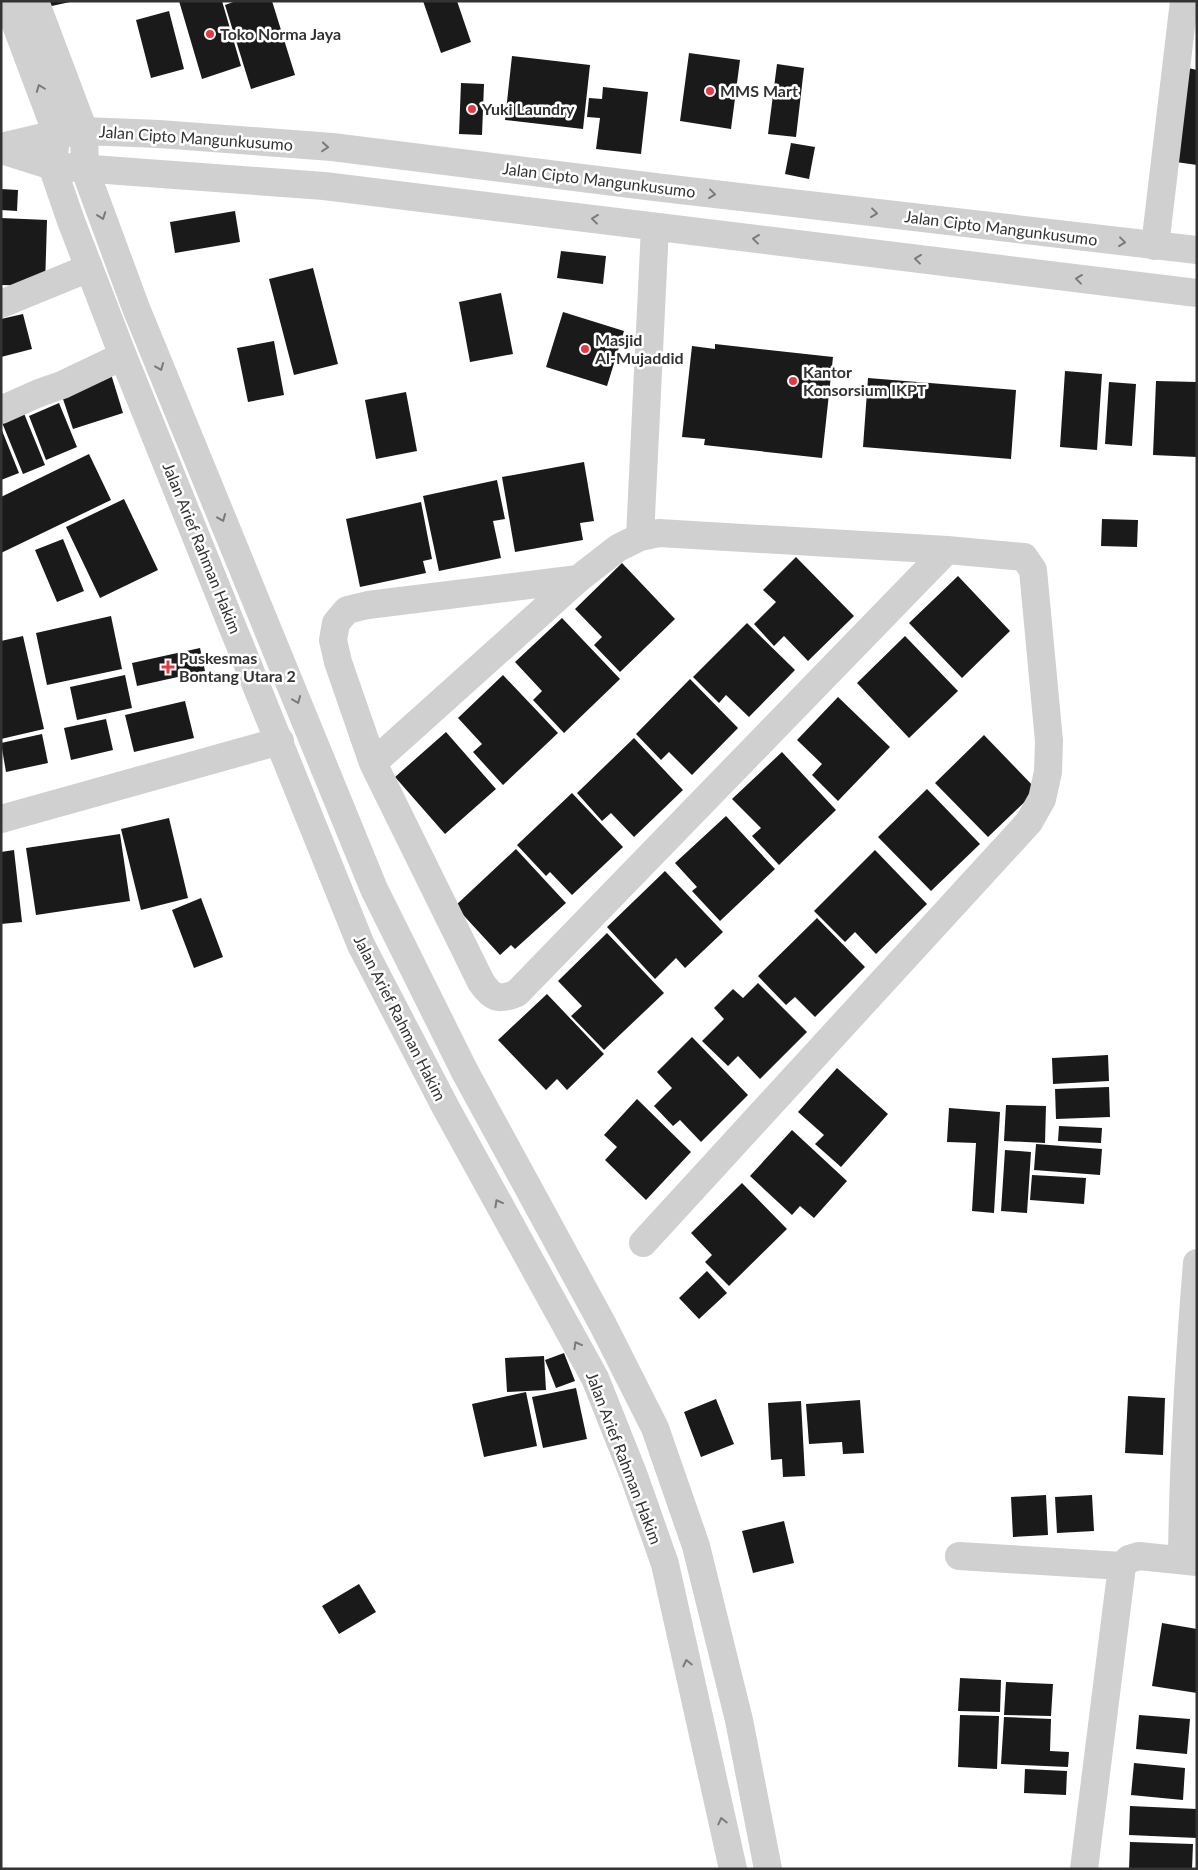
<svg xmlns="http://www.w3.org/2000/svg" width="1198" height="1870" font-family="Lato,sans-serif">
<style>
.building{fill:#1a1a1a}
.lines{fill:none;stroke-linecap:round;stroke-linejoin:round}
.minor{stroke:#d0d0d0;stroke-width:28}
.tertiary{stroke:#d0d0d0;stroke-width:28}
.oneway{stroke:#7a7a7a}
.poi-dot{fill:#e63946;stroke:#fff;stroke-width:2}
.labels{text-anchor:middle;stroke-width:5;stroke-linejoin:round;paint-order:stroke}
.poi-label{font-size:16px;font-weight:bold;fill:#333;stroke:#fff;text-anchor:start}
.street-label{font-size:16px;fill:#333;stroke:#fff}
</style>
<rect width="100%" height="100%" fill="#fff"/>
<path class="building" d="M46,1h24v1l-23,5z
M179,1h43l19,65 -39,13z
M236,1h36l23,74 -44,14 -26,-84z
M423,1h34l14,41 -30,11z
M169,11l15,58 -33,9 -15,-58z
M689,53l51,7 -9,69 -51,-8z
M512,56l78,9 -7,64 -78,-9z
M777,64l27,4 -8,69 -28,-3z
M1188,68l9,2v95l-21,-3z
M461,83l23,1 -2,51 -23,-1z
M603,87l45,5 -7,62 -45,-5 4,-31 -13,-1 2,-19 13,1z
M791,143l24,4 -6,32 -24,-5z
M1,189l17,1 -1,21 -16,-1z
M235,211l5,31 -65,11 -5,-31z
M1,218l46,2 -2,66 -44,-1z
M561,251l45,5 -3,28 -46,-6z
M313,268l25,96 -44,11 -25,-96z
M501,293l12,61 -43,8 -11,-60z
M563,312l61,19 -17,55 -61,-19z
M23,314l9,35 -31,8v-38z
M274,341l10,54 -36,7 -11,-54z
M715,344l118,13 -11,101 -118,-13 1,-6 -23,-2 10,-91 23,3z
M1065,371l37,3 -5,76 -37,-3z
M111,374l12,39 -50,16 -13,-39z
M868,378l148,12 -5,69 -148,-12z
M1156,381l41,1v75l-44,-2z
M1109,382l27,2 -4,62 -27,-2z
M406,392l11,59 -41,8 -11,-59z
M59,403l18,44 -31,13 -17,-44z
M23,411l22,54 -22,9 -22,-54z
M1,428l18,45 -18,7z
M89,454l22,46 -110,53v-56z
M584,462l10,59 -14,2 3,17 -68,12 -13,-75z
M497,480l8,39 -12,2 8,37 -62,13 -16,-75z
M124,499l34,71 -58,28 -34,-71z
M421,502l11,57 -9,2 3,12 -66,14 -14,-68z
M1102,519l36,1 -1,27 -36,-1z
M63,539l21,52 -27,11 -22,-52z
M796,557l58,59 -46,45 -24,-25 -10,10 -20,-22 22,-22 -13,-12z
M622,563l53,56 -55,53 -26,-27 8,-8 -27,-28z
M958,576l52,55 -48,47 -53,-55z
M111,616l11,53 -75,16 -11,-52z
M562,618l58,61 -56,54 -31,-33 9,-9 -27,-29z
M747,623l48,47 -46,47 -23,-22 -7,8 -26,-26z
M23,636l21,93 -43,10v-98z
M905,636l53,55 -49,47 -52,-55z
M200,648l5,23 -68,15 -5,-23z
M125,675l7,33 -55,12 -7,-33z
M503,675l55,58 -55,52 -30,-33 9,-8 -24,-26z
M690,679l48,49 -46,47 -23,-23 -8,8 -25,-26z
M838,697l52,50 -52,54 -26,-26 10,-11 -25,-24z
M185,701l9,37 -60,14 -9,-37z
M106,719l7,31 -42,10 -7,-32z
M446,732l50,57 -51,45 -50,-57z
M42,734l6,29 -42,9 -5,-29z
M984,735l53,55 -49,47 -53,-54z
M634,738l49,52 -49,47 -23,-24 -9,8 -25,-28z
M782,752l54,58 -57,55 -27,-29 9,-8 -29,-29z
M927,789l53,55 -49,47 -53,-54z
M572,793l51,54 -51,48 -22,-23 -4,4 -29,-31z
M726,816l49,53 -55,52 -28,-30 5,-4 -22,-24z
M169,818l19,80 -47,12 -20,-81z
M120,834l10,67 -94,14 -10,-67z
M516,849l50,54 -51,46 -4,-4 -11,10 -45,-49z
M14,850l8,72 -21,2v-72z
M875,850l52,54 -51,50 -21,-22 -10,10 -31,-31z
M665,871l58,61 -38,36 -9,-10 -21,21 -48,-52z
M201,898l22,59 -29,11 -22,-58z
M817,918l48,49 -50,50 -20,-20 -9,8 -28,-29z
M607,933l57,60 -60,57 -33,-34 11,-10 -24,-25z
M758,983l49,49 -47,47 -22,-23 -10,10 -26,-25 22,-22 -10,-11 19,-19 10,9z
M547,994l57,60 -37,36 -10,-11 -11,11 -48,-50z
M692,1037l56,58 -47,47 -21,-22 -7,6 -19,-20 18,-18 -15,-16z
M1108,1055l1,26 -56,3 -1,-26z
M837,1068l51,46 -47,53 -26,-23 9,-9 -26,-23z
M1109,1087l1,30 -54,2 -1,-30z
M637,1099l54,53 -45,48 -41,-40 12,-13 -13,-12z
M1006,1105l40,1 -1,37 -41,-2z
M949,1108l51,4 -6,101 -22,-2 4,-68 -29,-1z
M1059,1126l43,2 -1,15 -43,-2z
M792,1130l55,51 -33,37 -14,-12 -8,9 -42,-39z
M1036,1144l66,5 -2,26 -66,-5z
M1005,1150l26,2 -4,61 -26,-2z
M1032,1175l54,3 -2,26 -54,-4z
M742,1183l45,46 -58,57 -24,-24 7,-7 -21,-22z
M707,1271l20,22 -28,26 -20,-21z
M564,1353l11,28 -19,7 -11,-28z
M544,1356l2,34 -39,2 -2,-34z
M576,1388l11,51 -44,9 -11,-51z
M526,1392l11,54 -53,11 -12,-53z
M1128,1396l37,2 -2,57 -38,-2z
M716,1399l18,45 -33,13 -17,-45z
M860,1400l4,53 -21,1 -1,-12 -33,2 -3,-40z
M801,1401l4,75 -22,1 -1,-18 -11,1 -3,-57z
M1046,1495l2,40 -35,2 -2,-40z
M1092,1495l2,36 -37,2 -2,-36z
M784,1521l10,42 -41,10 -11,-42z
M359,1584l17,28 -37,22 -17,-28z
M1162,1623l35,6v64l-45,-7z
M960,1678l41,2 -1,32 -42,-1z
M1006,1682l47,2 -2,32 -47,-1z
M960,1715l39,1 -2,53 -39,-2z
M1139,1715l51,4 -3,35 -51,-5z
M1004,1717l47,2 -1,32 19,1 -1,15 -67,-3z
M1134,1763l51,5 -2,32 -52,-5z
M1025,1769l42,2 -1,24 -42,-2z
M1130,1806l67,3v29l-68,-3z
M1130,1842l63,2 -1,25h-63z"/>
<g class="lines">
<path class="minor" d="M1155,246l29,-245
M1,304l88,-36
M1,410l38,-17 23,-8 61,-29
M640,537l15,-310
M373,763l205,-184
M1,819l279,-78
M643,1243l386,-421 13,-23 6,-27 1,-31 -16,-171 -9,-13 -77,-7 -288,-17 -19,4 -22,11 -40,31 -210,26 -21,5 -11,13 -3,17 5,22 35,101 108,219c11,16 17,19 36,11l430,-443
M959,1556l163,10
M1182,1560c1,-99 7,-198 15,-297
M1084,1869l38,-303 7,-7 10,-3 58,6"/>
<path class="tertiary" d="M7,1l50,133 -5,32 19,55 52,135 238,589 85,163 149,270 39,98 31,88 68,305
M35,1l49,130 1,39 51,138 238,581 91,183 138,253 52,103 41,118 43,174 29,149
M1,147l56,-13 27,-3 75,3 173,13 331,41 534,62
M1,150l51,16 272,20 873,107"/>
</g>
<defs><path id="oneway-chevron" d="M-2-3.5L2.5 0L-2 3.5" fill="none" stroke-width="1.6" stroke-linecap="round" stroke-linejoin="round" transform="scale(1.25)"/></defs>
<g class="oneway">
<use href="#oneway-chevron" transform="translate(40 88) rotate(-111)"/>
<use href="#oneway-chevron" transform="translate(325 147) rotate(5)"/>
<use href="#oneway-chevron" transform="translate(712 194) rotate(7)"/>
<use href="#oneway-chevron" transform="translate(874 213) rotate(7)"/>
<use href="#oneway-chevron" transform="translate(102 216) rotate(70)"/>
<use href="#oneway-chevron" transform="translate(595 219) rotate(-173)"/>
<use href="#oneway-chevron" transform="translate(756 239) rotate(-173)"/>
<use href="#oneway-chevron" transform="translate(1122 242) rotate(7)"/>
<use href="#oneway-chevron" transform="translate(918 259) rotate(-173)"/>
<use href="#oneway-chevron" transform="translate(1079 279) rotate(-173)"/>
<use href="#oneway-chevron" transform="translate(160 367) rotate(68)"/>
<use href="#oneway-chevron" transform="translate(222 518) rotate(68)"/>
<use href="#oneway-chevron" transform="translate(297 700) rotate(68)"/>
<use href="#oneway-chevron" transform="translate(498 1203) rotate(-119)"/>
<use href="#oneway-chevron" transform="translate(577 1345) rotate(-119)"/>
<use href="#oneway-chevron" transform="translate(687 1663) rotate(-103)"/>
<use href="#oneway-chevron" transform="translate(722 1821) rotate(-103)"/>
</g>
<g class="poi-dot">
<circle cx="210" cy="34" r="5"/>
<circle cx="710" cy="91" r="5"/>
<circle cx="472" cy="109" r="5"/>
<circle cx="585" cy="349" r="5"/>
<circle cx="793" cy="381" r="5"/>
<path d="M165.5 659.5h5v5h5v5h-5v5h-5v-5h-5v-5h5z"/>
</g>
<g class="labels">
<g class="poi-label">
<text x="220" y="40">Toko Norma Jaya</text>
<text x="720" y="97">MMS Mart</text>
<text x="482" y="115">Yuki Laundry</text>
<text x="595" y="346">Masjid<tspan x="595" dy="18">Al-Mujaddid</tspan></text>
<text x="803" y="378">Kantor<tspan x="803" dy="18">Konsorsium IKPT</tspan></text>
<text x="179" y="664">Puskesmas<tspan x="179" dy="18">Bontang Utara 2</tspan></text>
</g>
<g class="street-label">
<text transform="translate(196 138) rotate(4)" y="6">Jalan Cipto Mangunkusumo</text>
<text transform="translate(599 180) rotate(7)" y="6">Jalan Cipto Mangunkusumo</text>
<text transform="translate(1001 228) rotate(7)" y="6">Jalan Cipto Mangunkusumo</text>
<text transform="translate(202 548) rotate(68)" y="6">Jalan Arief Rahman Hakim</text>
<text transform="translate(400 1018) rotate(63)" y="6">Jalan Arief Rahman Hakim</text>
<text transform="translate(624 1458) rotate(69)" y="6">Jalan Arief Rahman Hakim</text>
</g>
</g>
<rect width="1198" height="1870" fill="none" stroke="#333333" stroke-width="5"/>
</svg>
